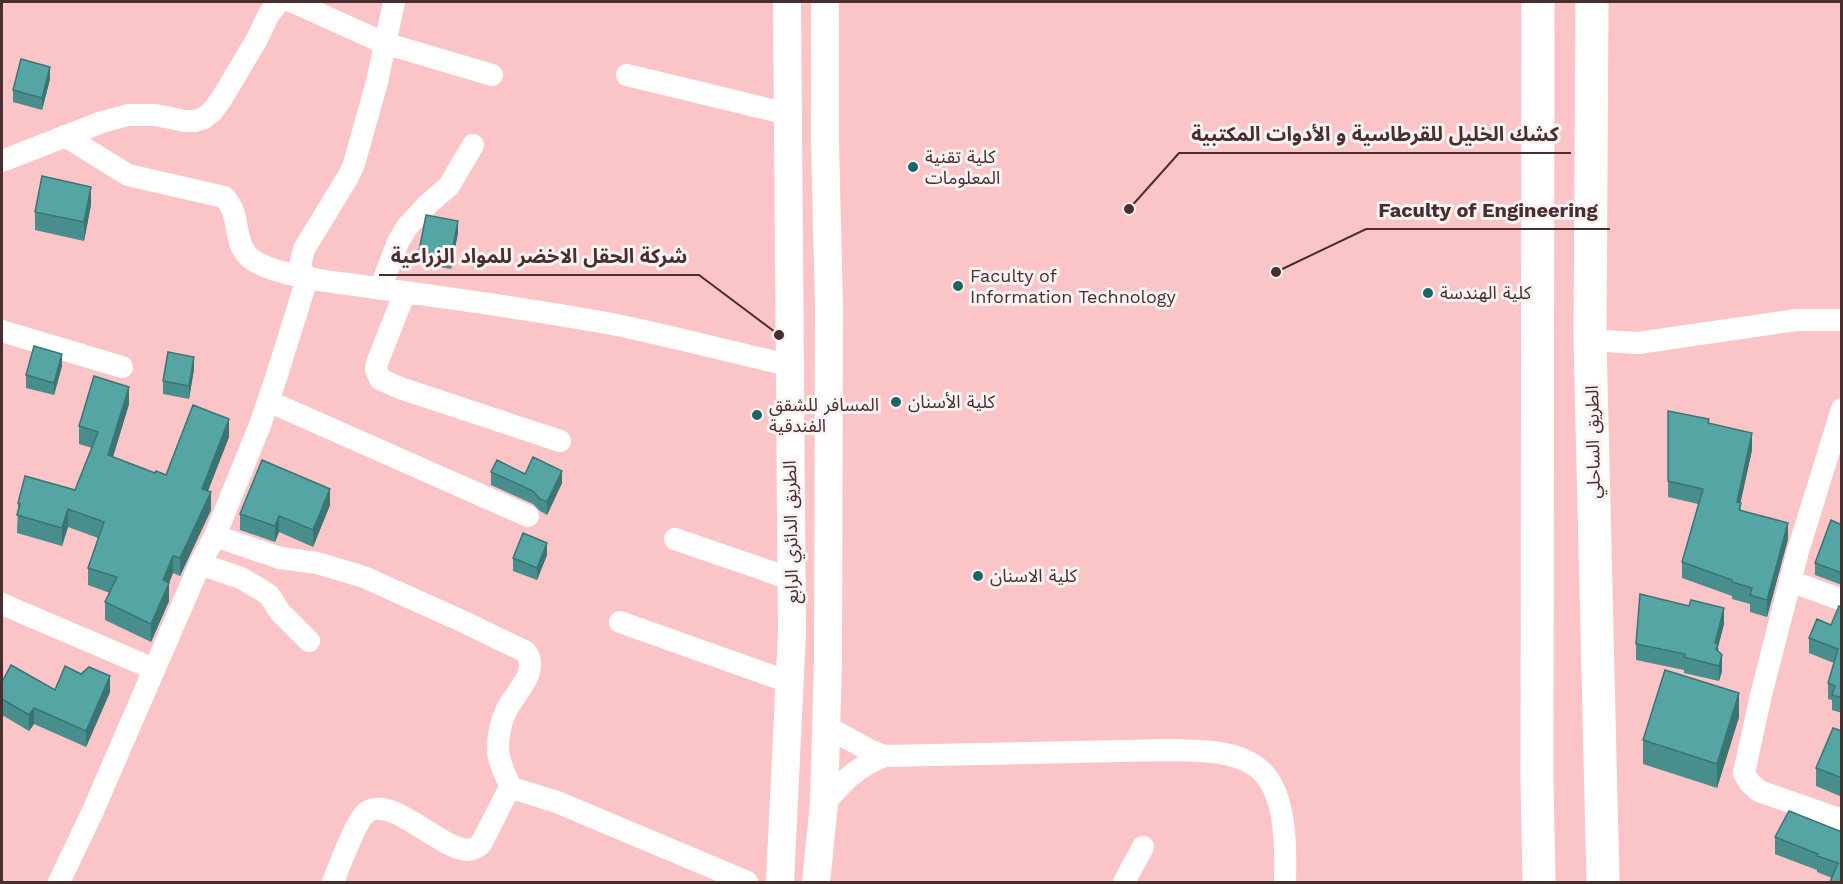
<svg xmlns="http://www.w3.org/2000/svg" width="1843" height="884" font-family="'Work Sans','Noto Sans Arabic',sans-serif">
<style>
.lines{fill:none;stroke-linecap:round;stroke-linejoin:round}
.minor{stroke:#fff;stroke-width:22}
.major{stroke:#fff;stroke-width:28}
.highway{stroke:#fff;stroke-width:33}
.wall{fill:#488e8d}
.shaded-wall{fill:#3b7473}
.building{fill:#54a5a4;stroke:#3b7473;stroke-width:1.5}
.poi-dot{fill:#186665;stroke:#faf3f3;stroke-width:2}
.labels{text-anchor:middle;stroke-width:6;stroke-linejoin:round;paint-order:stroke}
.poi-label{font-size:18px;fill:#492e30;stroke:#faf3f3;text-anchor:start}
.street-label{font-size:18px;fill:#492e30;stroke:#faf3f3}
.leader{fill:none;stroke:#492e30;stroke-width:2}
.callout-dot{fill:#492e30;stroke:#faf3f3;stroke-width:2}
.callout-label{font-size:20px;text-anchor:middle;font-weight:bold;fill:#492e30;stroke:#faf3f3;stroke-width:6;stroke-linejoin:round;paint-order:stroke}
</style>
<rect width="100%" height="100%" fill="#fbc4c7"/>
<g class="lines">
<path class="minor" d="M293,2l91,41 108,32
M627,75l161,39
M65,136l63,39 96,22c17,16 9,43 23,58 17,19 83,27 108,30 86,12 172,23 257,39 59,12 118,28 177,41
M2,161l100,-39 26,-7h27l30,6h10l9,-3 8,-6 10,-14 34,-57 13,-27 10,-12
M380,289l18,-47 9,-15 21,-23 21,-18 24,-41
M405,292l-28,71 -1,6 4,10 20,9 160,53
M2,331l120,36
M1590,340l48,3 159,-23h45
M268,401l260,115
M1842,409l-44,142 -37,144 -17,78 5,9 10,9 83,29
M215,536l65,22 37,5 47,14 100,45 62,30c14,20 -12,42 -20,59 -5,11 -8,26 -8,38 0,13 9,28 13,40
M675,539l116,40
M200,564l41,14 17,10 11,7 11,17 29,29
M1790,581l52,19
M2,604l152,65
M620,622l169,60
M827,727l42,23 15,6
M824,804c19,-23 33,-37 60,-48l284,-6c29,1 66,-1 90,18 29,23 28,81 27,114
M59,882l33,-69 108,-249 15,-28 45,-111 16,-47 31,-99 -7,-13 4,-17 44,-72 6,-13 23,-82 17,-80
M333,882c6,-15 23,-62 34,-70 25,-17 74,38 101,38 5,0 9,-3 13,-6l26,-51 8,-4 42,13 190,80
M1124,882l19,-35"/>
<path class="major" d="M780,882l12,-249 -5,-631
M816,882l8,-78 4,-143 1,-355 -4,-163v-141"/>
<path class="highway" d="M1538,2l-1,777 2,103
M1592,2l-2,338 13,542"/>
</g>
<path class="wall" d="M50,79l-8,31 -29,-8v-12z
M91,205l-7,36 -49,-11v-18z
M458,233l-7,36 -32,-6v-12z
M62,366l-8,29 -28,-7v-13z
M194,369l-5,30 -26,-5v-13z
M129,404l-16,53 42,16 11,2 63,-38 -21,54 3,19 -31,66 -7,-3 -4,10v18l-18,41 -46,-22v-18l5,-9 -22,-8v-17l10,-30 -30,-11 -6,19 -45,-13 1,-30 57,-13 17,-42 -13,-4v-18z
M1668,411l41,13 43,26 -12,53 1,7 47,29 -21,78 -17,-5v-8l-18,-5v-3l-50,-18v-16l16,-58 -30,-7z
M491,472l34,2 37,9 -15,32 -7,-4 -7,-7 -42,-19z
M330,505l-17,42 -34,-15 -4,10 -35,-12v-16z
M1842,525v60l-27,-10v-12z
M547,555l-10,25 -24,-9v-13z
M1842,607v106l-10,-3v-10l-4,-1v-16l6,-20 -25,-10v-15l22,-13z
M1724,624l-6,23 4,24 -3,10 -35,-8v-3l-48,-10v-16z
M2,682l53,8 55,2 -24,55 -52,-23 -5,7 -27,-16z
M1739,717l-22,71 -74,-24v-24z
M1842,731v66l-26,-11v-18z
M1842,832v50l-25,-10v-2l-42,-16v-17z"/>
<path class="shaded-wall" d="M50,67v12l-8,31v-12z
M91,187v18l-7,36v-19z
M458,221v12l-7,36v-12z
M62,354v12l-8,29v-12z
M194,357v12l-5,30v-13z
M129,387v17l-21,69v-18z
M229,419v18l-27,69v-17z
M1752,433v17l-15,69v-17z
M562,471v12l-15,32v-13z
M330,489v16l-17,42v-17z
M211,492v18l-31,66v-18z
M68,509v18l-6,19v-18z
M279,516v16l-4,10v-16z
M1788,523v16l-21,78v-17z
M547,543v12l-10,25v-12z
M173,556v17l-10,25v-18z
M169,583v18l-18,41v-18z
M1724,608v16l-6,23v12l-2,6v-13l-1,-9z
M1722,655v16l-3,10v-15z
M110,676v16l-24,55v-16z
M1739,693v24l-22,71v-24z
M34,708v16l-5,7v-16z"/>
<path class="building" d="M21,59l29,8 -8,31 -29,-8z
M42,176l49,11 -7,35 -49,-10z
M426,215l32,6 -7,36 -32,-6z
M34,346l28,8 -8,29 -28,-8z
M168,352l26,5 -5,29 -26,-5z
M94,376l35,11 -21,68 47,18 1,-2 10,4 27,-70 36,14 -27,70 9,3 -31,66 -7,-2 -10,24 6,3 -18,41 -46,-22 12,-25 -29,-9 16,-46 -36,-13 -6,19 -45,-13 3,-11 -2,-1 7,-27 50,14 23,-58 -19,-6z
M1668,411l41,8 -1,4 44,10 -15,69 4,1 -2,7 49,13 -21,77 -17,-5 2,-7 -20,-6v-2l-50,-18 21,-73 -35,-8z
M533,457l29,14 -15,31 -7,-3 -7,-8 -42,-19 6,-12 28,14z
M262,460l68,29 -17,41 -34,-14 -4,10 -35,-12z
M1831,520l11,5v48l-27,-10z
M523,533l24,10 -10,25 -24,-10z
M1640,594l49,12 2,-6 33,8 -9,35 3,1 -2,5 6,6 -3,11 -35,-9 1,-3 -49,-10z
M1839,606l3,1v91l-10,-3 3,-9 -7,-3 10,-34 -29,-11 8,-19 14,6z
M11,665l44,25 10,-24 16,8 8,-7 21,9 -24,55 -52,-23 -5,7 -27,-16v-17z
M1665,670l74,23 -22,71 -74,-24z
M1833,728l9,3v47l-26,-10z
M1789,811l53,21v50h-12l8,-19 -21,-7 1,-2 -43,-17z"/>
<g class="poi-dot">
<circle cx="913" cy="167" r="6"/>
<circle cx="958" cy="286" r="6"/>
<circle cx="1428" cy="293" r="6"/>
<circle cx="896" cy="402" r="6"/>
<circle cx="757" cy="415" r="6"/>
<circle cx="978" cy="576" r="6"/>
</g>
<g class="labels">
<g class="poi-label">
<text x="925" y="163">كلية تقنية<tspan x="925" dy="21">المعلومات</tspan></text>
<text x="970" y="282">Faculty of<tspan x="970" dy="21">Information Technology</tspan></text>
<text x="1440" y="299">كلية الهندسة</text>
<text x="908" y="408">كلية الأسنان</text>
<text x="769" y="411">المسافر للشقق<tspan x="769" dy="21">الفندقية</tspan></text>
<text x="990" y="582">كلية الاسنان</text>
</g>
<g class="street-label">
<text transform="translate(1593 442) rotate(-91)" y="6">الطريق الساحلي</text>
<text transform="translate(791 532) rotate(-91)" y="6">الطريق الدائري الرابع</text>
</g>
</g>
<path class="leader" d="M1129 209L1179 153H1571M1276 272L1366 229H1610M779 335L699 275H379"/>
<g class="callout-dot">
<circle cx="1129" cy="209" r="6"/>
<circle cx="1276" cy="272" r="6"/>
<circle cx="779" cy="335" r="6"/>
</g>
<g class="callout-label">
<text x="1375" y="141">كشك الخليل للقرطاسية و الأدوات المكتبية</text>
<text x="1488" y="217">Faculty of Engineering</text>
<text x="539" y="263">شركة الحقل الاخضر للمواد الزراعية</text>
</g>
<rect width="1843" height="884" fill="none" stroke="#492e30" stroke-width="6"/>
</svg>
